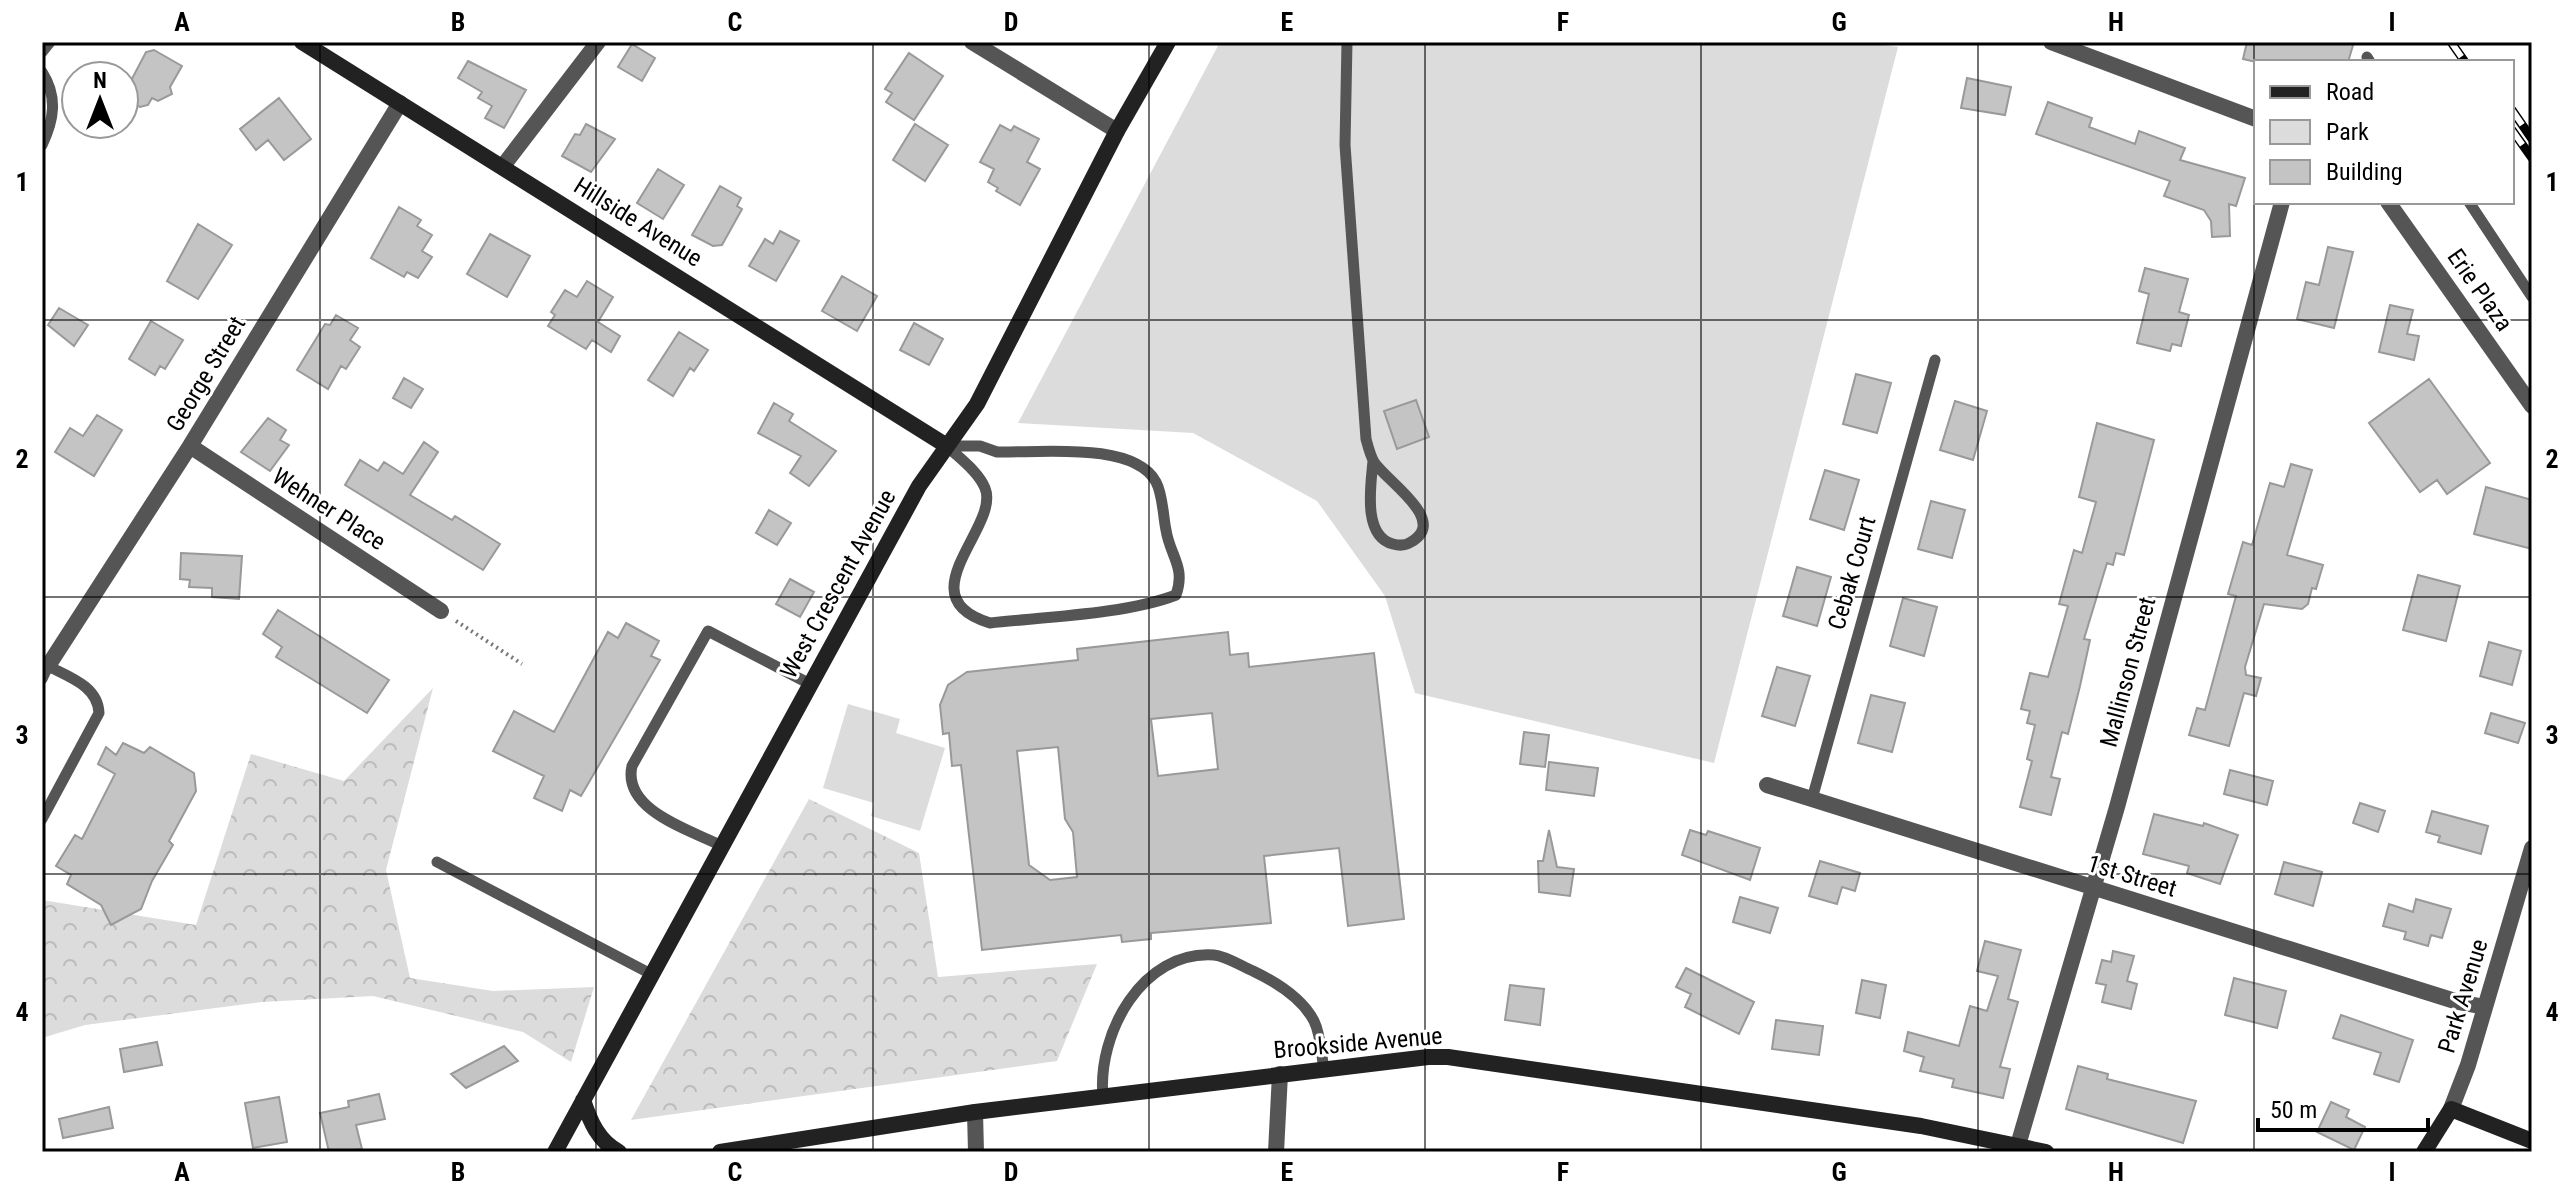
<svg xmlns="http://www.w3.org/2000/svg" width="2574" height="1194" font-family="'Roboto Condensed',sans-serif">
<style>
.forest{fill:url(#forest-crowns)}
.park{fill:#dcdcdc}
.building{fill:#c4c4c4;stroke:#999;stroke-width:2;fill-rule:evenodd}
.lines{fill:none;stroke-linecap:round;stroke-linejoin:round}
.path{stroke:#777;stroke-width:4;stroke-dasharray:2 4;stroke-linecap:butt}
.service{stroke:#555;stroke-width:11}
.minor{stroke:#555;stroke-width:16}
.secondary{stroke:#222;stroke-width:16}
.rail-casing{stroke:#000;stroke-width:9}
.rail{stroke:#fff;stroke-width:6;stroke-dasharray:18;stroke-linecap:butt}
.grid{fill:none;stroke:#000;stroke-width:2;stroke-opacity:0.55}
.labels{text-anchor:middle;stroke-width:6;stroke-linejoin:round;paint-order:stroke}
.street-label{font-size:24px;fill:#000;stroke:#fff}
.neatline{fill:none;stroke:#000;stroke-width:3}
.grid-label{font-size:26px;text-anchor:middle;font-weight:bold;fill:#000}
</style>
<defs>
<pattern id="forest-crowns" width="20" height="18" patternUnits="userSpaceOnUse" patternTransform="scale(2)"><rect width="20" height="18" fill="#dcdcdc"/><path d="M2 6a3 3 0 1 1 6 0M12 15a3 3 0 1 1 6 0" fill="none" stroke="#bbb"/></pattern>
</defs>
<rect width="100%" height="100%" fill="#fff"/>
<path class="forest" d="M433,688l-47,182 24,108 83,13 101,-4 -23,75 -48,-30 -150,-36 -111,6 -177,23 -43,13v-138l154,25 55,-171 93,27z
M809,799l110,54 19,124 159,-13 -40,97 -426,59z"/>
<path class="park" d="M1220,42h643l35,5 -184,716 -299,-70 -30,-97 -68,-95 -124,-68 -175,-10z
M848,704l52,15 -4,14 49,15 -25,83 -49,-15 3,-13 -51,-15z"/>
<path class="building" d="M2247,42h107l-6,20h-92l-13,-3z
M632,44l23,14 -13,23 -24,-14z
M154,50l28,16 -12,21 2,7 -14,7 -6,-3 -4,7 -8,2 -12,-7 -3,-8 21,-40z
M909,53l34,23 -29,44 -28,-18 6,-9 -7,-4z
M468,61l58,29 -22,38 -19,-10 7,-12 -14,-8 4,-6 -24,-14z
M1967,78l44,9 -6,28 -44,-7z
M279,98l32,41 -27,21 -16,-20 -12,10 -16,-21z
M2048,102l44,16 -3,9 46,17 4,-13 46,17 -5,12 65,18 -9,28 -7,-2 1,32 -18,1 -1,-16 -7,-11 -40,-14 6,-15 -134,-47z
M586,124l29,15 -24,33 -29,-16 13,-22 5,1z
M915,124l33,21 -23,36 -32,-21z
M1000,125l11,6 3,-5 25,13 -12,23 13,7 -20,36 -24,-14 2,-3 -10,-6 6,-13 -14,-7z
M658,169l26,16 -21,34 -26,-16z
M720,186l21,12 -4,8 5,3 -20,36 -9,1 -21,-11z
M399,207l22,13 -4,6 15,9 -10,16 10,6 -14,21 -11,-6 -3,5 -33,-19z
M198,224l34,21 -34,54 -31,-18z
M780,231l19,10 -23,40 -27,-15 16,-27 8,5z
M490,234l40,22 -23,41 -40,-23z
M2328,247l25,5 -19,76 -37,-9 9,-37 13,3z
M2145,268l43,11 -9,33 10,3 -8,31 -9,-2 -2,7 -33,-8 12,-49 -10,-3z
M842,276l35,20 -20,35 -35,-20z
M587,281l26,16 -15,25 22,14 -9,16 -19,-12 -6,9 -38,-23 7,-11 -4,-3 14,-22 12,7z
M2390,305l23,5 -6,24 12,2 -5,24 -35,-8z
M59,308l29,17 -14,21 -26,-21z
M336,315l22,13 -8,12 10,7 -14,22 -5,-3 -13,23 -31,-19 28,-46 5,1z
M151,321l32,19 -18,29 -5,-3 -5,9 -26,-16z
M914,323l29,16 -14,26 -29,-15z
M679,332l29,18 -14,21 -4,-3 -17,28 -25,-16z
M1856,374l35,9 -14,50 -34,-9z
M404,378l19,11 -12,19 -18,-10z
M2429,379l61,84 -43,31 -10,-14 -17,12 -51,-69z
M1416,400l13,37 -32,12 -13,-38z
M1955,401l32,10 -14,49 -33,-10z
M774,403l19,11 -4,7 47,30 -27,35 -19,-13 11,-17 -43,-23z
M97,415l25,15 -28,46 -39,-24 15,-24 13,8z
M268,418l18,12 -6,10 9,5 -19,26 -29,-19z
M2097,423l57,17 -30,115 -8,-2 -3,12 -6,-2 -23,76 6,1 -10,46 -12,48 -6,-2 -11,45 9,2 -9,36 -31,-8 12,-46 -5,-2 8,-34 -8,-2 3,-12 -9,-2 9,-36 18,4 20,-71 -9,-2 15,-54 8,3 14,-51 -17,-5z
M424,442l14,10 -28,43 42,25 3,-4 45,28 -17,26 -138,-85 15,-25 18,11 6,-9 19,12z
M2291,464l21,6 -25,85 36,10 -7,24 -4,-1 -4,16 -6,5 -38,-5 -19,63 1,8 15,3 -5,18 -12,-3 -15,53 -40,-11 8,-27 8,2 31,-114 -8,-2 15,-52 9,3 18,-62 14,4z
M1825,470l34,10 -15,50 -34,-11z
M2486,487l46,13v49l-58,-15z
M1931,501l34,9 -13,48 -34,-9z
M769,510l22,13 -14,22 -21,-12z
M181,553l61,3 -3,43 -27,-2v-9l-23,-1 1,-7 -10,-1z
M1797,567l34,10 -14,49 -34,-10z
M2418,575l42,11 -14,55 -43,-11z
M790,579l24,13 -14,25 -24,-13z
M1903,598l34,9 -13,49 -34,-10z
M278,610l111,70 -22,33 -91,-56 6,-10 -19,-13z
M626,623l33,18 -8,15 9,4 -79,136 -11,-6 -8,21 -28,-13 10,-22 -51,-25 21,-40 40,21 54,-100 10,6z
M1228,632l2,23 18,-2 1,14 125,-14 30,266 -56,7 -9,-78 -75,8 7,67 -120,10v6l-29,3 -1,-7 -139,15 -21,-185 -9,1 -3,-33 -6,1 -3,-29 8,-20 19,-13 111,-12 -1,-11zM1212,713l6,56 -60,7 -7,-57zM1058,747l7,72 8,13 4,45 -27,3 -21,-15 -12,-114z
M2489,642l32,9 -9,34 -32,-9z
M1777,667l33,9 -15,50 -33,-10z
M1871,695l34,8 -13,49 -34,-9z
M2491,713l34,10 -7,20 -33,-10z
M1524,732l25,3 -4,32 -25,-3z
M123,743l21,10 6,-6 44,26 2,18 -27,50 4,4 -21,36 -11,28 -30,16 -10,-20 -34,-21 4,-9 -15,-9 19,-31 7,4 33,-65 -17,-10 8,-17 10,8z
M1549,762l49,6 -4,28 -48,-6z
M2230,770l43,11 -6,24 -43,-11z
M2360,803l25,8 -7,21 -25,-9z
M2432,811l56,15 -7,28 -43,-12 2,-6 -14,-4z
M2154,814l49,12 1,-3 34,12 -18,49 -33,-11 2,-7 -46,-12z
M1549,830l8,37 17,2 -4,27 -31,-4 -1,-31h5z
M1690,830l16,5 2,-4 52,17 -10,32 -68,-25z
M1820,861l40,12 -5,18 -13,-4 -5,17 -28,-8z
M2284,862l38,10 -9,34 -38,-12z
M1740,897l38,11 -8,25 -37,-11z
M2416,899l35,10 -9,29 -11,-3 -3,11 -24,-7 2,-7 -23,-6 6,-22 24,8z
M1985,941l36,9 -13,49 10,3 -18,65 10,2 -7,29 -51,-11 2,-8 -34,-8 4,-14 -20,-6 4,-19 51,14 11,-40 17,5 11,-35 -21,-5z
M2113,951l21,5 -7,25 10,3 -6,25 -29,-7 4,-17 -10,-2 6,-23 9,2z
M1686,968l68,34 -15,32 -54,-27 6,-13 -15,-7z
M2234,978l52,13 -9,37 -52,-13z
M1862,980l24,5 -6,33 -24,-5z
M1510,985l34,4 -4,36 -35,-5z
M2341,1015l72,25 -14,42 -25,-8 7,-21 -48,-15z
M1776,1020l47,6 -4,29 -47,-6z
M157,1042l5,23 -38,7 -4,-23z
M504,1046l14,15 -52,27 -15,-14z
M2078,1066l30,8 -1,5 89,22 -13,42 -117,-34z
M379,1094l6,25 -29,6 6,24 -33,3 -9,-39 29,-6 -1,-6z
M279,1097l8,45 -34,6 -8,-45z
M2331,1102l18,8 -3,7 19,10 -11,23 -37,-18z
M109,1107l4,21 -50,10 -4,-19z"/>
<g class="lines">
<path class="path" d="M456,621l66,43"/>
<path class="service" d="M1347,42l-2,103 21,294c2,7 4,16 8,23 13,20 75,58 37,80 -6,4 -11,4 -18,2 -31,-8 -22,-60 -20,-83
M42,52l8,-10
M2367,57l3,5
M42,72c16,25 12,48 0,73
M2469,202l63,95
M947,446h33l17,6c42,1 137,-11 159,30 7,13 7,34 10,48 4,26 20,37 10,65 -49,19 -131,22 -186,28 -86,-26 11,-96 -5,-135 -7,-17 -26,-30 -38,-42z
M42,679l6,-13c21,11 50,20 51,47l-57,106
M1812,799l123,-439
M722,846c-32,-16 -100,-36 -90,-80l76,-135 102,53
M437,862l214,112
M1103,1097c-6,-63 39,-147 111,-142 12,1 27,11 39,16 23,11 49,27 61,50 7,14 7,33 10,48"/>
<path class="minor" d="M972,42l145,89
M2051,42l205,77
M503,166l95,-124
M2388,202l144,204
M190,446l251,165
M48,666l142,-220 210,-343
M1767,785l691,217 27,5
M2451,1109l17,-44 64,-217
M975,1112l1,40
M1276,1152l4,-78
M2016,1152l101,-345 165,-605"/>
<path class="secondary" d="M302,42l645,404
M583,1100c7,21 15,41 36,52
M555,1152l364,-666 58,-82 140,-273 51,-89
M720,1152l255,-40 453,-55h20l473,69 125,26
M2424,1152l27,-43 81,32"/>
<defs>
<path id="rail" d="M2451,42l14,20
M2512,110l20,29
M2512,130l20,28"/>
</defs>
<use href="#rail" class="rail-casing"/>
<use href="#rail" class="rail"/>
</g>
<path class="grid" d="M320,42v1110M596,42v1110M873,42v1110M1149,42v1110M1425,42v1110M1701,42v1110M1978,42v1110M2254,42v1110M42,320h2490M42,597h2490M42,874h2490"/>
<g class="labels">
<g class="street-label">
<text transform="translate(638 222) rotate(32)" y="8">Hillside Avenue</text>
<text transform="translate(2480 290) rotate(55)" y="8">Erie Plaza</text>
<text transform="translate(206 374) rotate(-59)" y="8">George Street</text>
<text transform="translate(329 509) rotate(33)" y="8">Wehner Place</text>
<text transform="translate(1852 573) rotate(-74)" y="8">Cebak Court</text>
<text transform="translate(838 584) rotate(-61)" y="8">West Crescent Avenue</text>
<text transform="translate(2128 672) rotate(-75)" y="8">Mallinson Street</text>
<text transform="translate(2132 876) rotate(17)" y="8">1st Street</text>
<text transform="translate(2463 996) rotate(-73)" y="8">Park Avenue</text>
<text transform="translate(1358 1043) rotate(-5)" y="8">Brookside Avenue</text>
</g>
</g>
<rect width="2574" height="1194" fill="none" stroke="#ffffff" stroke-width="88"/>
<rect x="2254" y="60" width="260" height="144" fill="#ffffff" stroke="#999999" stroke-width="2"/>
<rect x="2270" y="86" width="40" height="12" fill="#222222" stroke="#999999" stroke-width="2"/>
<text x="2326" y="100" font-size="24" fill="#000000">Road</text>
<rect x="2270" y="120" width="40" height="24" fill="#dcdcdc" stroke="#999999" stroke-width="2"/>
<text x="2326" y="140" font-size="24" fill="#000000">Park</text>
<rect x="2270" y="160" width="40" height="24" fill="#c4c4c4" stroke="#999999" stroke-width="2"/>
<text x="2326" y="180" font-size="24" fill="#000000">Building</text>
<g transform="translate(100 100)"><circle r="38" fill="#ffffff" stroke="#999999" stroke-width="2"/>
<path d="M0-6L14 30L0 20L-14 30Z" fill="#000000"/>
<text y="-12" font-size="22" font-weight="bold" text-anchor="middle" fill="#000000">N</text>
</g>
<path d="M2258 1118v12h170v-12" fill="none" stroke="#000000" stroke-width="4"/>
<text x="2270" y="1118" font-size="24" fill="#000000" stroke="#ffffff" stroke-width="6" paint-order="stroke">50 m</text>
<rect x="44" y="44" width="2486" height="1106" class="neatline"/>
<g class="grid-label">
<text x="182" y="31">A</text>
<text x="458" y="31">B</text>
<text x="735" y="31">C</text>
<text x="1011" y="31">D</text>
<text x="1287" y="31">E</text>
<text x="1563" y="31">F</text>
<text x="1839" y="31">G</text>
<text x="2116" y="31">H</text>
<text x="2392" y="31">I</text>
<text x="22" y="191">1</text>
<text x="2552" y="191">1</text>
<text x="22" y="468">2</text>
<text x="2552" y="468">2</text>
<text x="22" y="744">3</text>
<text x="2552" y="744">3</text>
<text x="22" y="1021">4</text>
<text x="2552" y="1021">4</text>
<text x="182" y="1181">A</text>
<text x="458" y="1181">B</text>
<text x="735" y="1181">C</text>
<text x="1011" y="1181">D</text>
<text x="1287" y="1181">E</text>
<text x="1563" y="1181">F</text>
<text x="1839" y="1181">G</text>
<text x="2116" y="1181">H</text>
<text x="2392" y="1181">I</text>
</g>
</svg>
